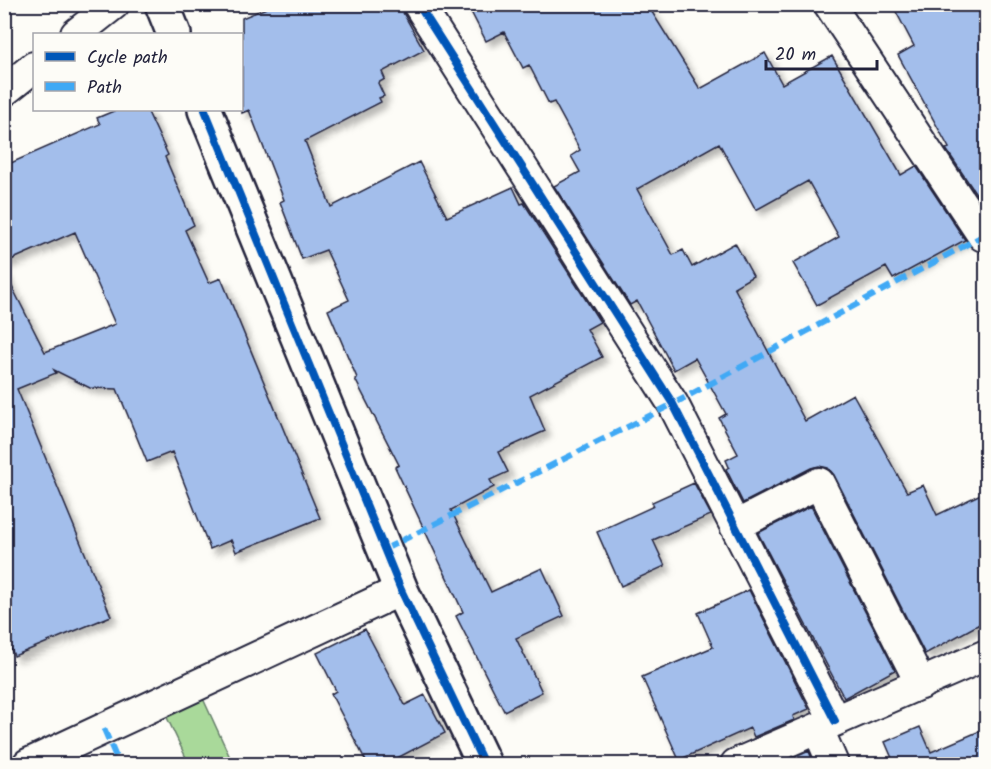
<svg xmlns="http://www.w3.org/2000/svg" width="991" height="769" font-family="Kalam,sans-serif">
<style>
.green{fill:#a9d99a;stroke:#667e6a;stroke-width:1.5}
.building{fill:#a3beeb;stroke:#22223b;stroke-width:1.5;filter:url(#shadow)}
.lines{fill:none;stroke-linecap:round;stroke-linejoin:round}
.minor-casing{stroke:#22223b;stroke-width:34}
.tertiary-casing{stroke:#22223b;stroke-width:38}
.minor{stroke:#fdfcf7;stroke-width:30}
.tertiary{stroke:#fdfcf7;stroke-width:33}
.quiet{stroke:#3fa9f5;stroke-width:6;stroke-dasharray:12 6;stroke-linecap:butt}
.cycleway-casing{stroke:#fdfcf7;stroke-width:11}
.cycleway{stroke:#0057b8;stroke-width:8}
</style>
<defs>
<filter id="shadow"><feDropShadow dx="5.5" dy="5.5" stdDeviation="3" flood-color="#0004"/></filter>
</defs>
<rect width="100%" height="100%" fill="#fdfcf7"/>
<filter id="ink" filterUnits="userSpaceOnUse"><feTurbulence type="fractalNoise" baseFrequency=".0167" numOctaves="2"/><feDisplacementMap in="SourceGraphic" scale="12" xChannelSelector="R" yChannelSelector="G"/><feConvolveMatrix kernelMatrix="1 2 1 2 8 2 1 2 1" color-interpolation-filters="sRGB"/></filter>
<g filter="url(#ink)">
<path class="green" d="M200,692l33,72h-44l-26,-55z"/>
<path class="building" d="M276,4h122l26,46 -42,22 3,7 -7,4 6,13 -5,2 2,4 -76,39 26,66 88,-45 28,55 66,-30 8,17 3,-1 76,119 -13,7 15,28 -72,38 15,36 -47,21 10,20 -18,8 4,7 -43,23 40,82 51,-24 22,48 -48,22 26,54 -38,19 -48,-95 7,-4 -68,-145 4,-2 -44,-86 2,-1 -29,-68 21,-10 -23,-50 -24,9 -22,-57 4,-2 -35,-90 -7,3v-95z
M467,4h180l53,85 65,-36 17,31 50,-28 69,119 15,-9 49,74 -72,39 -7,-12 -69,38 -24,-42 46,-26 -31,-56 -52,29 -37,-67 -82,46 36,66 10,-5 9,17 43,-24 18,33 -19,11 71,134 48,-27 54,98 16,-7 14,30 50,-24v129l-62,34 -91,-179 -6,-7 -9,-2 -8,2 -68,35 -17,-34 3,-2 -3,-7 12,-6 -19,-36 7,-4 -31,-56 -21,12 -37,-69 -7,4 -76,-119 26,-14 -9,-16 9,-6 -26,-48 -5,2 -20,-39 -6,3 -19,-36 -18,9z
M892,4h95v206l-41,-61 3,-1 -51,-93 16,-9z
M116,110h31l21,45 -3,2 29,68 -9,5 24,53 12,-5 99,240 -84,34 -5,-12 -21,9 -38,-97 -25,10 -30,-73 -27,-1 -36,-18 2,3 -39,16 94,227 -97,40 -10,-24v-361l41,81 70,-28 -40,-92 -71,31v-97l96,-42 -3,-6z
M694,483l17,32 -58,25 12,26 -44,20 -24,-54 57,-26 -2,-4z
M811,506l84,164 -51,28 -86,-165z
M749,590l60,119 -16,7 1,4 -40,17 -4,-9 -71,32 -37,-83 71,-30 -15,-34z
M365,629l40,76 20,-10 20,38 -61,32h-16l-37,-71 5,-3 -19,-38z
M920,727l11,25 56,-24v37h-92l-10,-23z
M809,751l5,14h-36z"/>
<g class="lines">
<defs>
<path id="minor" d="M418,4l255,400 162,317
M829,4l154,232
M76,34l38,-30
M4,91l30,-24
M735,526l84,-43 102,201
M818,729l15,35
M28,764l373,-174
M736,764l250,-109"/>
<path id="tertiary" d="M162,4l12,30
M205,110l196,480 83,174"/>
</defs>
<use href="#minor" class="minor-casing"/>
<use href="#tertiary" class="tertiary-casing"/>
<use href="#minor" class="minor"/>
<use href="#tertiary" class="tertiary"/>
<path class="quiet" d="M979,238l7,17
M385,549l288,-145 313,-170
M104,729l15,35"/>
<defs>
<path id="cycleway" d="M418,4l255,400 162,317
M205,110l196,480 83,174"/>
</defs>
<use href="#cycleway" class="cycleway-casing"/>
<use href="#cycleway" class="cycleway"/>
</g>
</g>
<rect width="991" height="769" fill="none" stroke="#fdfcf7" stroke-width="24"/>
<rect x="12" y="12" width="967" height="745" fill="none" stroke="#22223b" stroke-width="2" filter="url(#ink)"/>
<rect x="33" y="33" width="210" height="78" fill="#fdfcf7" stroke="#a5a5ac" stroke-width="1.5"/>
<rect x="45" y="52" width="30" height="9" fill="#0057b8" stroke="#a5a5ac" stroke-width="1.5"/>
<text x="87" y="63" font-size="18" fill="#22223b">Cycle path</text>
<rect x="45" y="82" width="30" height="9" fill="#3fa9f5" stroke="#a5a5ac" stroke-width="1.5"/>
<text x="87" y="93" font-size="18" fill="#22223b">Path</text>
<path d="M766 60v9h111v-9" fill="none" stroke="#22223b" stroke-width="3"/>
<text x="775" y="60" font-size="18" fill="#22223b" stroke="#fdfcf7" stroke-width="4.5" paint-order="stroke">20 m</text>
</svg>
